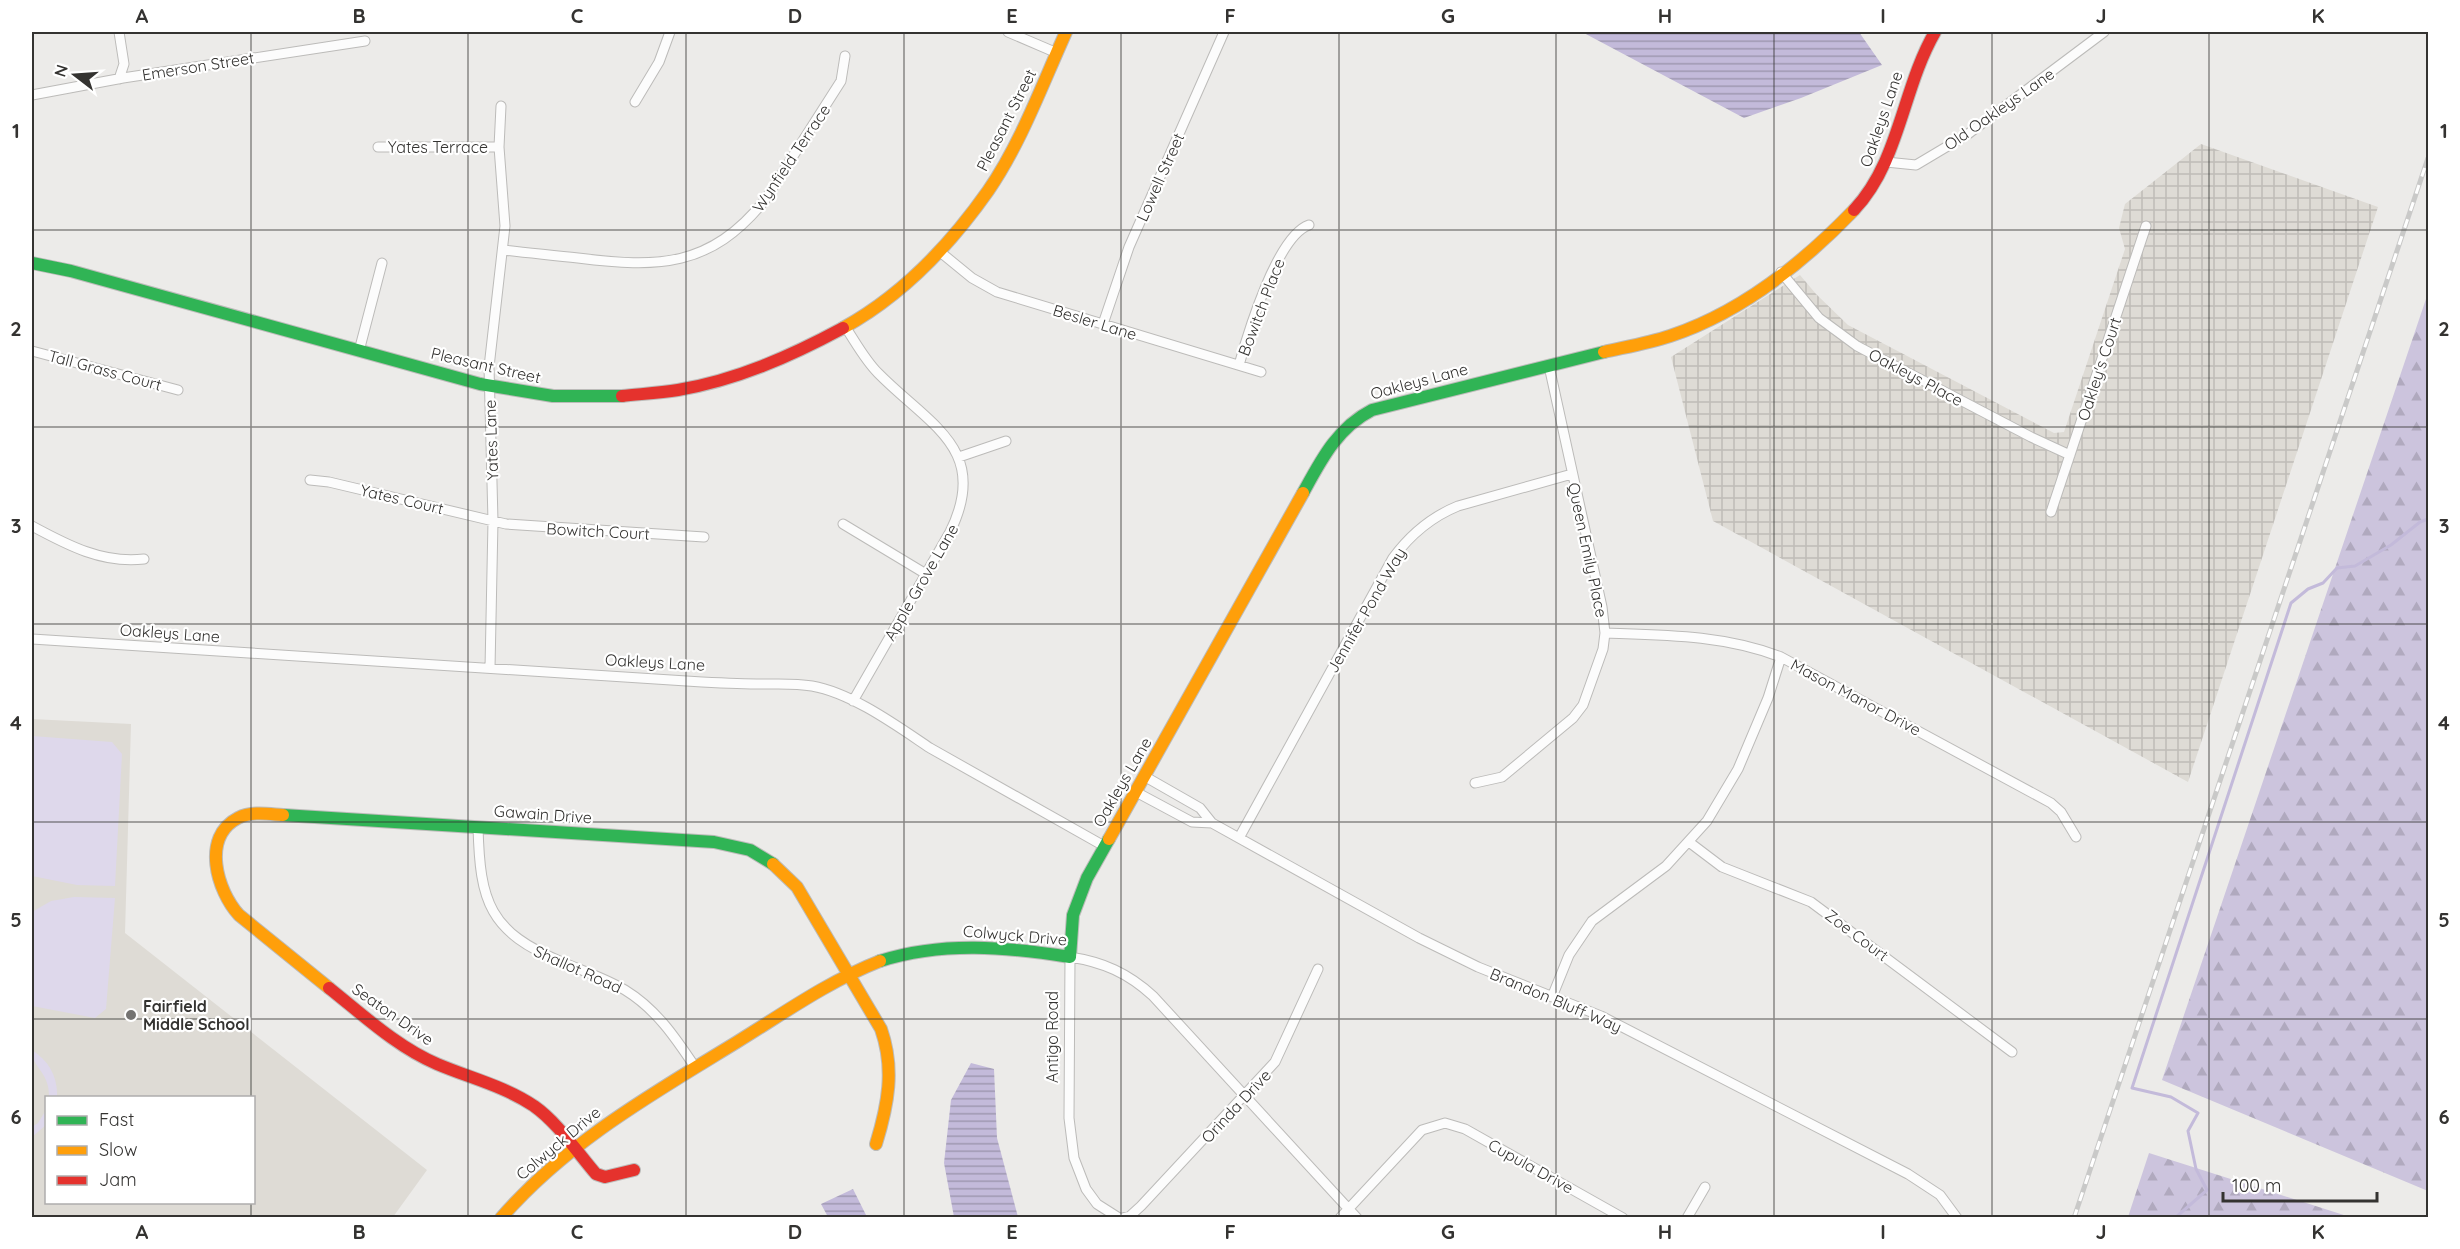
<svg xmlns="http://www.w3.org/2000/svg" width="2460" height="1249" font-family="Quicksand,sans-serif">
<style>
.built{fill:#dedbd5;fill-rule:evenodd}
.industrial{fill:url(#industrial-grid)}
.forest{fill:url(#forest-firs)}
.park{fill:#ded8eb}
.water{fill:url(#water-rules)}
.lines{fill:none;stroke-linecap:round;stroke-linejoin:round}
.stream{stroke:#c3bada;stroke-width:3}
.street-casing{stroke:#bcbbb9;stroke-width:11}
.fast-casing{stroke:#bcbbb9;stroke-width:14}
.slow-casing{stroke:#bcbbb9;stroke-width:14}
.jam-casing{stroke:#bcbbb9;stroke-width:14}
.street{stroke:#fcfcfc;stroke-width:9}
.fast{stroke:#30b455;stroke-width:12}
.slow{stroke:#ff9f0a;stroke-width:12}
.jam{stroke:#e5322d;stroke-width:12}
.rail-casing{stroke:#c9c9c8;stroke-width:5}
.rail{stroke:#fff;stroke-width:3;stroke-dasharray:9;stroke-linecap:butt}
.grid{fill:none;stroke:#343331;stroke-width:1.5;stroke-opacity:0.55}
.poi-dot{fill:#747371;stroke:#fff;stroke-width:2}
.labels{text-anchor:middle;stroke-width:4.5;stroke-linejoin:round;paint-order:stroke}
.street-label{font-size:16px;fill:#343331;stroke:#fff}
.poi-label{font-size:16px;font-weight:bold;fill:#343331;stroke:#fff;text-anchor:start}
.neatline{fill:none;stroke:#343331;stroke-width:2}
.grid-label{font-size:20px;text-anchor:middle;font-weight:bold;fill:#343331}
</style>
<defs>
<pattern id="industrial-grid" width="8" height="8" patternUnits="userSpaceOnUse" patternTransform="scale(1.5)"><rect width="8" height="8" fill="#dedbd5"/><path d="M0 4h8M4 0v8" fill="none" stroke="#bfbcb7"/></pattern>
<pattern id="forest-firs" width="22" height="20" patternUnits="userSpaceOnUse" patternTransform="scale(1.5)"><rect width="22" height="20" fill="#ccc4dd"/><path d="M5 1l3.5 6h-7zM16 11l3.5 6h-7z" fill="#b0a9be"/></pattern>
<pattern id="water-rules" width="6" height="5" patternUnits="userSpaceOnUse" patternTransform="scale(1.5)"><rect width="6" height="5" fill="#c3bada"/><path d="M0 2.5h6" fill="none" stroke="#9f98b1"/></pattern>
</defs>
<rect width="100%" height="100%" fill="#ecebe9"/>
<path class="built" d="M32,719l99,5 -6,209 302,237 -34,47h-361zM46,1098h208v104h-208z"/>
<path class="industrial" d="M2201,144l177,63 -190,575 -475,-261 -42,-164 129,-82 16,19 32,31 206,108 10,-1 61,-183 -6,-21 6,-24z"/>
<path class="forest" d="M2428,293v898l-266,-111z
M2149,1153l201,64h-222z"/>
<path class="park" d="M32,736l80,6 10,12 -7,132 -38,-1 -45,-9z
M74,897l41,1 -9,111 -11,9 -63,-12v-94l19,-11z
M32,1050c17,11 26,27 25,47h-8c1,-25 -18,-30 -17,-47z
M46,1110v15l-14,12v-10l6,-4z"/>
<path class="water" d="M1582,32h277l23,33 -81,33 -57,20z
M971,1063l23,6 3,69 21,79h-64l-10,-54 7,-63z
M853,1189l14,28h-39l-7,-13z"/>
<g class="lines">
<path class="stream" d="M2175,1218l32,-28 -11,-21 -8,-38 10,-18 -27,-16 -39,-9 159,-485 17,-14 15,-6 14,-15 18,-2 36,-21 29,-23 8,-3"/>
<defs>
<path id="street" d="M1008,32l49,21
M119,79l5,-15 -5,-32
M32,95l91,-17 242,-37
M635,102l24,-40 11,-30
M378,147h121
M1886,162l30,3 52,-31 136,-102
M504,250c24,3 49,5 74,8 80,10 132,10 187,-58l76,-119 4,-25
M939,251l33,27 25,14 264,80
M1781,272l38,46 38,28 174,91 39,18
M1103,324l26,-77 95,-215
M846,328c10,15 19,32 32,45 51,52 113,76 72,159l-97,169
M32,351l146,39
M359,351l23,-88
M1239,365c9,-32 38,-129 70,-140
M959,457l47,-16
M310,480l19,2 177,42 198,13
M2051,512l95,-286
M843,524l83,50
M32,526c35,19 71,38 112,33
M1605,633c60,2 119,2 176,24l270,146 10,9 15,25
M32,639l670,43c20,1 40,2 60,2 17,0 33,-1 50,2 40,7 85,40 118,62l174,98
M490,668l3,-147 -4,-154 16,-141 -6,-79 2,-41
M1475,783l27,-6 71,-59 10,-13 20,-56 2,-16 -3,-26 -53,-241
M1136,792l56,30 20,1 -12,-15 -56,-32
M1212,823l207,115 59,29 123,49 307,158 32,21 17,23
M478,827c2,75 11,105 84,135 21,9 43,16 63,28 31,19 50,47 70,77
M1239,838l154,-280c17,-23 38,-41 65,-52l114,-32
M1689,842l33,25 89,35 201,150
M1552,997l17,-42 23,-34 74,-55 41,-45 31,-52 30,-71 13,-41
M1119,1218l-22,-14 -11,-15 -12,-31 -5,-40 1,-161c33,5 58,16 83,39l204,222
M1122,1218l8,-2 11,-10 134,-144 43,-93
M1340,1218l82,-88 23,-7 20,6 158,89
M1687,1218l18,-31"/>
<path id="fast" d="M32,263l39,8 409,113 73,12h69
M1303,493c18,-33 34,-65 69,-83l232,-58
M283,815l431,27 36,8 23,14
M880,961c63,-20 126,-14 190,-4l3,-42 14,-37 22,-39"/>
<path id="slow" d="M843,328c58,-32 107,-83 145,-137 33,-48 54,-106 78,-159
M1604,352c22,-5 45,-9 66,-16 70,-23 134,-74 184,-126
M283,815c-15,-1 -31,-4 -45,3 -37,19 -21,73 1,97l90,73
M1109,839l194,-346
M773,864l24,23 84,142c14,40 7,76 -5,115
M501,1218c66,-76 151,-124 236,-176 47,-29 92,-61 143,-81"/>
<path id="jam" d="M1854,210c46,-49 48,-121 81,-178
M622,396c18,-2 37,-3 56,-6 59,-10 113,-34 165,-62
M329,988c34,27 68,59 108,76 33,14 67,22 97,42 24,17 43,46 62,68l9,3 29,-7"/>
</defs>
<use href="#street" class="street-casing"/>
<use href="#fast" class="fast-casing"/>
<use href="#slow" class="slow-casing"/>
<use href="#jam" class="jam-casing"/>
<use href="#street" class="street"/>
<use href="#fast" class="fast"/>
<use href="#slow" class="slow"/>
<use href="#jam" class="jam"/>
<defs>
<path id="rail" d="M2074,1218l354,-1060"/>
</defs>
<use href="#rail" class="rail-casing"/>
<use href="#rail" class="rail"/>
</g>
<path class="grid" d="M251,32v1066M468,32v1186M686,32v1186M904,32v1186M1121,32v1186M1339,32v1186M1556,32v1186M1774,32v1186M1992,32v1186M2209,32v1186M32,230h2396M32,427h2396M32,624h2396M32,822h2396M32,1019h2396M251,1202v16"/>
<circle class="poi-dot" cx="131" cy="1015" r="6"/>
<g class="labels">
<g class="street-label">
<text transform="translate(198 66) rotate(-9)" y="6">Emerson Street</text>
<text transform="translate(1999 109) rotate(-35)" y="6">Old Oakleys Lane</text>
<text transform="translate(1881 119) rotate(-71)" y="6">Oakleys Lane</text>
<text transform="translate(1006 120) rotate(-63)" y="6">Pleasant Street</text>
<text x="438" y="153">Yates Terrace</text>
<text transform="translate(791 158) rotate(-56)" y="6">Wynfield Terrace</text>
<text transform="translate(1160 177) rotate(-66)" y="6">Lowell Street</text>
<text transform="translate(1261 307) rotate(-69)" y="6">Bowitch Place</text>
<text transform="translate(1095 322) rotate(17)" y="6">Besler Lane</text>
<text transform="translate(486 365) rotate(13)" y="6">Pleasant Street</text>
<text transform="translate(2099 369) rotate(-72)" y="6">Oakley's Court</text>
<text transform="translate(105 370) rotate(15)" y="6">Tall Grass Court</text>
<text transform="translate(1916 377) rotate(28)" y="6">Oakleys Place</text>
<text transform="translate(1419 381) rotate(-15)" y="6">Oakleys Lane</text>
<text transform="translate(491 440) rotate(-92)" y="6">Yates Lane</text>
<text transform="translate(402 499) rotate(13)" y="6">Yates Court</text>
<text transform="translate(598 531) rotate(3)" y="6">Bowitch Court</text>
<text transform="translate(1588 550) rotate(78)" y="6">Queen Emily Place</text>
<text transform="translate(921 582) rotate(-60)" y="6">Apple Grove Lane</text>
<text transform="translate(1366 610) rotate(-60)" y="6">Jennifer Pond Way</text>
<text transform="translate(170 633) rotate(4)" y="6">Oakleys Lane</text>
<text transform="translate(655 662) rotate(3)" y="6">Oakleys Lane</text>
<text transform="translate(1856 697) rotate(28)" y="6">Mason Manor Drive</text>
<text transform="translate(1122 782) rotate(-60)" y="6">Oakleys Lane</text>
<text transform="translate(543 814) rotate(4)" y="6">Gawain Drive</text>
<text transform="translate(1015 935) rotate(5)" y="6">Colwyck Drive</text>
<text transform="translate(1857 935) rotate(37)" y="6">Zoe Court</text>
<text transform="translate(578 969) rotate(24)" y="6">Shallot Road</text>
<text transform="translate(1556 1000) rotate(23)" y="6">Brandon Bluff Way</text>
<text transform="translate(393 1014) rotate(35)" y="6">Seaton Drive</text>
<text transform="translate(1052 1037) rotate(-90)" y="6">Antigo Road</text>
<text transform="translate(1236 1106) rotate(-47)" y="6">Orinda Drive</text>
<text transform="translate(558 1143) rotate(-40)" y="6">Colwyck Drive</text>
<text transform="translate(1531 1166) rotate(29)" y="6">Cupula Drive</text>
</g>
<g class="poi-label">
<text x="143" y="1012">Fairfield<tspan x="143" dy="18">Middle School</tspan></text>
</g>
</g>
<rect width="2460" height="1249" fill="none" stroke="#ffffff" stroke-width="66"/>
<rect x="45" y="1096" width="210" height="108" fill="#ffffff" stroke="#aeadad" stroke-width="1.5"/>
<rect x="57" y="1116" width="30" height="9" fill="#30b455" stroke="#aeadad" stroke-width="1.5"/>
<text x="99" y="1126" font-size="18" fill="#343331">Fast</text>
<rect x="57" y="1146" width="30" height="9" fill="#ff9f0a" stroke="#aeadad" stroke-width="1.5"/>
<text x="99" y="1156" font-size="18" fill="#343331">Slow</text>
<rect x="57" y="1176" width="30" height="9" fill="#e5322d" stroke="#aeadad" stroke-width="1.5"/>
<text x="99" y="1186" font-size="18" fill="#343331">Jam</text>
<g transform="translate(75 75) rotate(287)" stroke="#ffffff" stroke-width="4.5" paint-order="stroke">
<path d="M0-4.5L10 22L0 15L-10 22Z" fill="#343331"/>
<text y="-9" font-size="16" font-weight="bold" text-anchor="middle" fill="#343331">N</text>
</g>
<path d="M2223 1192v9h154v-9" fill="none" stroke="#343331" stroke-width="3"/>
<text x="2232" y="1192" font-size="18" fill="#343331" stroke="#ffffff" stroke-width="4.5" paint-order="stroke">100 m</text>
<rect x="33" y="33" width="2394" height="1183" class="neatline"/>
<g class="grid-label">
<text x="142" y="23">A</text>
<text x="359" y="23">B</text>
<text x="577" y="23">C</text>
<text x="795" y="23">D</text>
<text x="1012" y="23">E</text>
<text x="1230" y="23">F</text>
<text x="1448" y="23">G</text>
<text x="1665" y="23">H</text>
<text x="1883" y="23">I</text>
<text x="2101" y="23">J</text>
<text x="2318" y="23">K</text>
<text x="16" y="138">1</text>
<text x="2444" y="138">1</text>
<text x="16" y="336">2</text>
<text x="2444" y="336">2</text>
<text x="16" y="533">3</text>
<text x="2444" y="533">3</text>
<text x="16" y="730">4</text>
<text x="2444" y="730">4</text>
<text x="16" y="927">5</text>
<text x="2444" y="927">5</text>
<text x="16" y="1124">6</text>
<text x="2444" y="1124">6</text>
<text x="142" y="1239">A</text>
<text x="359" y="1239">B</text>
<text x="577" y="1239">C</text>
<text x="795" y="1239">D</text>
<text x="1012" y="1239">E</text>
<text x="1230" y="1239">F</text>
<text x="1448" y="1239">G</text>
<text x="1665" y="1239">H</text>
<text x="1883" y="1239">I</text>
<text x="2101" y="1239">J</text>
<text x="2318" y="1239">K</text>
</g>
</svg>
